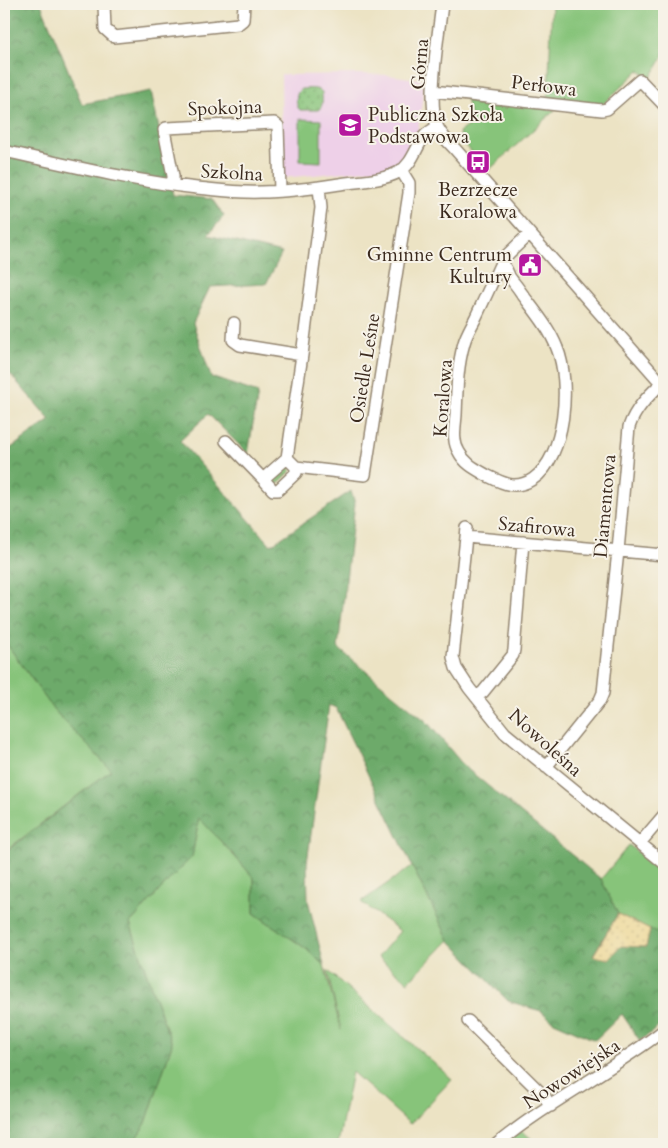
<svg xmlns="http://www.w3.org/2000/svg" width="668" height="1148" font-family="Cardo,serif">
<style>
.built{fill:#eed0e8}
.grass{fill:#87c47a;stroke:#61774c}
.forest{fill:url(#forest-crowns);stroke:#546a44}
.sand{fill:url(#sand-dots);stroke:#94825e}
.park{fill:url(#park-dots);stroke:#61774c}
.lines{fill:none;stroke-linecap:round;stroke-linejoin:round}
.minor-casing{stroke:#948671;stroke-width:14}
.minor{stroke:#fff;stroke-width:11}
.labels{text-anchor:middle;stroke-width:4;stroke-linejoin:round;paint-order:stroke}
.street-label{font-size:19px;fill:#3b2a1e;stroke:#f7f3e8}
.poi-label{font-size:19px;fill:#3b2a1e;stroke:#f7f3e8;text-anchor:start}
</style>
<defs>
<pattern id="forest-crowns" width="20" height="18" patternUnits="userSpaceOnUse" patternTransform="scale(1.25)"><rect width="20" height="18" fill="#6daa6a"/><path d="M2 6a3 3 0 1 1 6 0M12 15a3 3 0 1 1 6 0" fill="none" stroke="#5b8b57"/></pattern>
<pattern id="sand-dots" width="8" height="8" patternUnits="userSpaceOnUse" patternTransform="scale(1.25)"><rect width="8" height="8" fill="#eeda9e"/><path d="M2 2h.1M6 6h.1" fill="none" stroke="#cdbb88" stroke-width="1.8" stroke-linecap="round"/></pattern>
<pattern id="park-dots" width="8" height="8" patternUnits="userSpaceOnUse" patternTransform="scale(1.25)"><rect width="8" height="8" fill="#87c47a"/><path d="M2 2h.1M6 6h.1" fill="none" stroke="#709f63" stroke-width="1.8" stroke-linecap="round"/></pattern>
</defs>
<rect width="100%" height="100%" fill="#f7f3e8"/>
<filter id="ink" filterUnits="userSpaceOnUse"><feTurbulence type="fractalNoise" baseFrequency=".02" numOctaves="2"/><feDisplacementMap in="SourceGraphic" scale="10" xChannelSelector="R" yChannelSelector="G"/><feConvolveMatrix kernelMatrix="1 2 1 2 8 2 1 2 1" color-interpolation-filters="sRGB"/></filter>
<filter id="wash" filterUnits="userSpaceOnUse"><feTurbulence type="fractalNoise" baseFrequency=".0096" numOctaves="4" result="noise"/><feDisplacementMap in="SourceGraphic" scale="20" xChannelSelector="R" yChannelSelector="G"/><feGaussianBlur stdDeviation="1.12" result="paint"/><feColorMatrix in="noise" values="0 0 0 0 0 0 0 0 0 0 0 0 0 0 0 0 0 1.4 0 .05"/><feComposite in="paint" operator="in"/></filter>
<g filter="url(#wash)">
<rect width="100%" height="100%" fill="#ece3c4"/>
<path class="built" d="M359,74l29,1 37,5 -7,49 -12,25 -12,12 -7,2 -105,10 -1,-103z"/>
<path class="grass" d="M552,4h112v51l-14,24 -11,-9 -37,35 -54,-7z
M466,99l89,11 -66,60 -28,-29 -2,-9 13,-9z
M300,119l21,1v42l-21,-1z
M287,465l4,4 -1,3 -14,13 -5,-2 -1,-5z
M4,640l50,70 57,60 -107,82z
M199,817l55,61v35l51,35 19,17 17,65 -14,-60 125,109 -42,45 -58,-52 -14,72h-206l14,-21 26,-79 -21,-57 -21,-64 39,-43 23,-23z
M629,845l35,28v61l-14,-4 -32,-16 -17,-35z
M412,866l37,74 -41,42 -30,-25 22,-26 -39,-29z
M522,1131l16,13h-34z"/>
<path class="forest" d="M4,4h37l41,100 69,-13 22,104 39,4 12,17 -16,19 74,18 -16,31 -56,3 -17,36 18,54 47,16 -10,61 -40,-40 -28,27 91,104 80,-54 4,12 -17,145 89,74 38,45 136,112 17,35 -25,41 28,-9 25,1 4,-17 14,4v89l-24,18 -18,-27 -27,26 -41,-18 -13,-11 -33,-10 -59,-61 -37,-74 -76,-158 -7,-3 -22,158 1,37 16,65 -19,-17 -51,-35v-35l-23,-26 -32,-34 -7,39 -23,23 -39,43 21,64 21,57 -26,79 -14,21h-128v-291l107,-83 -57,-60 -50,-70v-187l46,-33 -46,-53z"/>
<path class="sand" d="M618,914l32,16 -4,17 -25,-1 -12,13 -16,-3z"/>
<path class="park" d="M301,89c6,0 16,-2 21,3 0,6 2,15 -4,18h-18c-5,-4 -5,-18 1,-21z"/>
</g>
<g filter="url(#ink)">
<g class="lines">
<defs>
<path id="minor" d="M104,4l1,25 9,8 124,-13 5,-4 1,-16
M442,4c-3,28 -16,100 -4,124 4,8 11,15 17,21l209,237
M433,91l169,19 5,-1 33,-29 24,25
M4,151c64,14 127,30 193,37 21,2 42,5 64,4 27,0 52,-4 79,-8 19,-3 42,-3 59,-12 13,-8 16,-22 24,-34 3,-5 9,-8 14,-11
M173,185v-9l-9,-46 2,-2 108,-5 4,3 2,65
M501,263c5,4 6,8 8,13 3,5 8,10 11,15 13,18 29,36 37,57 14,34 9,109 -24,131 -17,11 -29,5 -45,-3 -12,-7 -23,-12 -29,-24 -7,-11 -4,-24 -3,-37 1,-24 1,-48 8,-72 2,-8 7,-16 11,-24 8,-17 16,-34 24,-52l9,-13 21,-20
M234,323l-1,17 7,5 62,10
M226,441l37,38
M287,458l9,9v6l-18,17h-5l-10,-11 24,-21 15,-103 19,-147 -2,-21
M296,467l69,8 44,-282v-10l-8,-13
M467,528l-14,129 3,11 13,20 36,45 159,130
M466,537l198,18
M476,697l7,-5 30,-37 1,-5 9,-108
M546,767l54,-67 3,-7 15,-142 11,-124c6,-18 19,-31 33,-44
M640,843l24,-28
M468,1021l76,75 7,10
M497,1144c52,-43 114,-73 167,-114"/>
</defs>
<use href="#minor" class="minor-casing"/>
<use href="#minor" class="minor"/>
</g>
</g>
<defs>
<symbol id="school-square" viewBox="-11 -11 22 22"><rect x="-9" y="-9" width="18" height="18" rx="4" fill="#b5179e" stroke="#f7f3e8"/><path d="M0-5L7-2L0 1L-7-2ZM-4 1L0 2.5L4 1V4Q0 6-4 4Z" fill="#fff"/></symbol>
<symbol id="bus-square" viewBox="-11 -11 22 22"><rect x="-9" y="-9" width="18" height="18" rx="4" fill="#b5179e" stroke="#f7f3e8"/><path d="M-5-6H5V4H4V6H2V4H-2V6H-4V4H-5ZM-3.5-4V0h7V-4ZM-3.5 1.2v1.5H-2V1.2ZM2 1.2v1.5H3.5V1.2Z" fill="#fff"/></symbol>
<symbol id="civic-square" viewBox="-11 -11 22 22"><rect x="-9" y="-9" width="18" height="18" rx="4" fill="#b5179e" stroke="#f7f3e8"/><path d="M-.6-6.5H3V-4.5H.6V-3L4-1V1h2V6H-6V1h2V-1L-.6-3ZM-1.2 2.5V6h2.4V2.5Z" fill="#fff"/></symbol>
</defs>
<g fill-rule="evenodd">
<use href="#school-square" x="336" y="111" width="28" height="28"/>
<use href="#bus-square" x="464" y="148" width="28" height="28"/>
<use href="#civic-square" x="516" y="251" width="28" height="28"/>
</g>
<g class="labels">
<g class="street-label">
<text transform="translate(419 64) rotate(-85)" y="7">Górna</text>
<text transform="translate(544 85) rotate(7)" y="7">Perłowa</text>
<text transform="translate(225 107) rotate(-2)" y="7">Spokojna</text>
<text transform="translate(232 172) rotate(3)" y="7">Szkolna</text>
<text transform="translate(364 368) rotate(-81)" y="7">Osiedle Leśne</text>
<text transform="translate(442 398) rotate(-86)" y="7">Koralowa</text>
<text transform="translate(604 506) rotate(-85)" y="7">Diamentowa</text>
<text transform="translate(537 526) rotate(5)" y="7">Szafirowa</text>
<text transform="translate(546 742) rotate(42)" y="7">Nowoleśna</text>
<text transform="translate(571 1073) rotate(-33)" y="7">Nowowiejska</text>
</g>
<g class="poi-label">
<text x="368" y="121">Publiczna Szkoła<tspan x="368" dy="22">Podstawowa</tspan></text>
<text x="478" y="196" text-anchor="middle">Bezrzecze<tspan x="478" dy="22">Koralowa</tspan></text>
<text x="512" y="261" text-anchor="end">Gminne Centrum<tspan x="512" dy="22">Kultury</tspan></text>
</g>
</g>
<rect width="668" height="1148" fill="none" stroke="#f7f3e8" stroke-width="20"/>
</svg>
